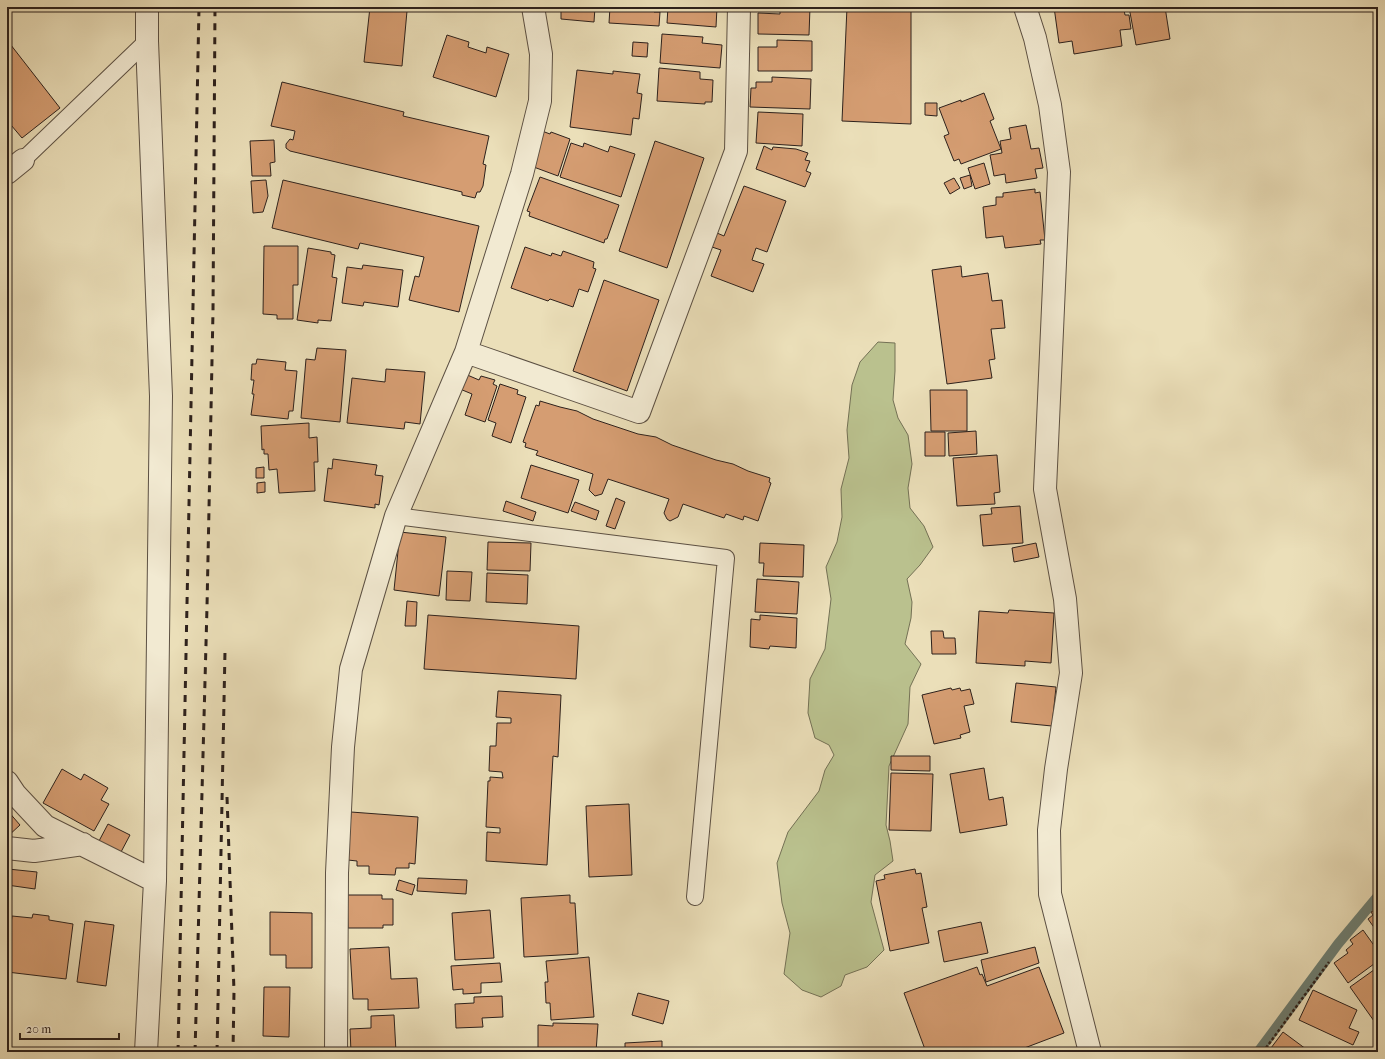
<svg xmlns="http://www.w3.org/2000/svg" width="1385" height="1059" font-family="'IM FELL French Canon',serif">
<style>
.green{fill:#bac18e;stroke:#747155}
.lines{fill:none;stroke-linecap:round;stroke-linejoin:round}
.stream{stroke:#6d7f74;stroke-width:10}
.building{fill:#d59d72;stroke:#2d211c}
.service-casing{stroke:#5c5043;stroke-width:18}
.minor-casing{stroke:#5c5043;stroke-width:24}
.path{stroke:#2d211c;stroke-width:2.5;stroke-dasharray:3 2;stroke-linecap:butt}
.service{stroke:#f2ead2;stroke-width:16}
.minor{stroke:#f2ead2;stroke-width:22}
.rail{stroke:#2d211c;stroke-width:3;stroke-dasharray:7 7;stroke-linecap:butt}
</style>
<rect width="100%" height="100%" fill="#ebdfb9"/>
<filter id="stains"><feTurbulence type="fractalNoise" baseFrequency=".005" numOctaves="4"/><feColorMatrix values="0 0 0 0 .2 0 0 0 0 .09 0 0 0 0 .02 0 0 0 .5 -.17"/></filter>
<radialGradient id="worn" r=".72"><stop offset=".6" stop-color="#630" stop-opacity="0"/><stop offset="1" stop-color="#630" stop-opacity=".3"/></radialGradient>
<path class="green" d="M878,342l17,1v28l-2,29 5,18 10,17 4,29 -4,24 2,20 14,18 9,21 -13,18 -13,14 5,23 -1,16 -6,26 16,20 -11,23 -2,37 -19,42 -3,59 4,16 3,20 -18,14 -4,27 13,48 -17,17 -22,8 -4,11 -20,11 -19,-7 -18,-16 6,-41 -8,-30 -5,-40 11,-31 31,-41 6,-21 9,-15 -5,-10 -14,-7 -7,-25 2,-34 15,-30 6,-50 -5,-32 11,-25 5,-25 -1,-28 8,-31 -2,-28 5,-45 8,-23z"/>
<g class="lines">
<path class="stream" d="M1258,1052l80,-108 40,-48"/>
</g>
<path class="building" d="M370,7l37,4 -5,55 -38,-4z
M561,7h34l-1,15 -33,-3z
M610,7h45l-1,5h6l-1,14 -50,-3z
M668,7h49l-1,20 -49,-4z
M780,7h30l-1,28 -51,-1v-21l22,1z
M847,7h64v117l-69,-3z
M1037,7h10l1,2 -10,3z
M1054,7h67v4l3,-1 1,5h4l2,14 -11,1 2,16 -48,8 -2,-13 -13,2z
M1129,7h36l5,32 -34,6z
M662,34l41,3 -1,6 20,2 -2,23 -60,-5z
M447,35l22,7 -1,5 18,6 1,-6 22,7 -13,43 -63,-20z
M7,40l53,68 -38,30 -11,-13 -4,3z
M777,40l35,1v30h-54v-24h19z
M633,42l15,1 -1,14 -15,-1z
M659,68l41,4v7l13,1 -1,22h-7v2l-48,-3z
M577,70l36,4v-3l27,3 -3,19 5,1 -3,25 -6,-1 -2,17 -61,-8z
M772,77l39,2 -1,30 -60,-2 1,-19h5v-6h16z
M282,82l122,30 -1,4 86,20 -6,28 3,1 -3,21 -3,6h-3l-2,6 -13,-3v-3l-172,-41 -4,-3v-4l4,-5 3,1 2,-9 -24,-5z
M984,93l10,26 -4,2 11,28 -40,15 -2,-5 -5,2 -10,-25 5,-2 -10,-26 22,-8v2z
M925,103h12v13l-12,-1z
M758,112l45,2 -1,32 -46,-3z
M1026,125l5,24 8,-1 4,20 -8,1 2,9 -31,5 -1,-9 -11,2 -4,-21 12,-2 -2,-12 11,-2 -2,-11z
M542,131l8,3 1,-2 19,7 -12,37 -27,-10z
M274,140l1,22 -5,1 1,13h-19l-2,-35z
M655,141l49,17 -37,110 -48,-17z
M571,143l12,4 1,-4 24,9 2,-6 25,8 -14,43 -61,-20z
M764,146l8,4 1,-3 23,2 12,4 -3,7 5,1 -4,10 5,2 -6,14 -49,-18z
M984,163l6,21 -15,5 -7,-21z
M970,175l2,11 -8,3 -4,-11z
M540,177l79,28 -12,34h-2l-1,4 -75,-27 1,-4 -3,-1z
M954,178l6,10 -10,6 -6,-11z
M266,180l2,16 -5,16 -10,1 -2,-32z
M283,180l196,46 -20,86 -50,-12 6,-24 4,1 5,-20 -64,-14 -2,6 -86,-21z
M744,186l42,15 -19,51 -11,-4 -4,12 12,4 -11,28 -42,-16 10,-26 -9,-3 5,-14 7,3z
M1035,189v4l5,-1 5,48h-5l1,4 -36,4 -2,-12 -17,2 -3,-31 13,-2v-8h7v-4z
M264,246h34v39h-5v34h-16v-4l-14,-1z
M525,247l26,9 1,-3 9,3 2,-5 31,11 -1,6 3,1 -8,23 -9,-3 -6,18 -23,-8 -2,2 -37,-13z
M308,248l23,4v2l4,1 -3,22 5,1 -6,43 -13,-1v3l-21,-3z
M363,265l40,5 -5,37 -34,-5 -1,4 -21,-3 5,-36 15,2z
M961,266l1,11 26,-4 4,28 10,-1 3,28 -14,1 4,30 -6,1 3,18 -45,6 -15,-114z
M604,280l55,20 -32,91 -54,-20z
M317,348l29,2 -6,72 -39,-4 5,-59 9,1z
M257,359l29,3 -1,8 12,1 -4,40h-4l-1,8 -37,-4 3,-21h-2l2,-14h-3l1,-16h4z
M386,369l39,3 -5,52 -15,-2 -1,7 -57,-6 5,-45 33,4z
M465,374l14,6 2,-4 14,4 -2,4 4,2 -12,36 -20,-7 7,-21 -12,-5z
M500,384l18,6 -1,4 9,3 -15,46 -19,-7 4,-13 -8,-3z
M930,390h37v41h-36z
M540,401l20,6 17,4 16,8 45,15 18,3 16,8 44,15 17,4 15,7 22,7 -1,4 2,1 -13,38 -14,-5 -1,4 -17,-6 -2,4 -41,-14 -5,13 -8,4 -3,-2 -3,-6 5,-14 -61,-20 -6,15 -7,2 -6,-6 4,-16 -57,-19 2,-4 -13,-4 1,-4 -3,-1 13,-37 3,1z
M309,423v15l8,-1 1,25h-4l1,29 -36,2 -2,-24 -8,1 -1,-16h-4v-5l-2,1 -1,-24z
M976,431l1,23 -28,2 -1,-23z
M925,432h20v24h-20z
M997,455l3,37 -6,1 1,11 -38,2 -4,-48z
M333,459l44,6 -2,10 8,1 -4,29 -4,-1v4l-51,-7 4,-33 4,1z
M531,465l48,15 -11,33 -47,-15z
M264,467v11h-8v-10z
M265,482v10l-8,1v-10z
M616,498l9,4 -10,27 -9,-3z
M506,501l30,11 -3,9 -30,-10z
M575,502l24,9 -3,9 -25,-9z
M1020,506l3,37 -40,3 -3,-31 12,-1 -1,-6z
M400,532l46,5 -7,59 -45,-6z
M488,542l43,1 -1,28 -43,-1z
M760,543l44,2 -1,32 -40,-1 1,-13h-5z
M1036,543l3,14 -25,5 -2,-14z
M447,571l25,1 -2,29 -24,-1z
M487,573l41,2 -1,29 -41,-2z
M757,579l42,3 -2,32 -42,-2z
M407,601l10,1 -1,24h-11z
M1009,610l45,3 -3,50 -26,-2v5l-49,-3 3,-52 29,2z
M428,615l151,11 -3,53 -152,-10z
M760,615l37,3 -1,30 -26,-2 -1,3 -19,-2 1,-28 9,1z
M931,631h12l1,7h11l1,16h-24z
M1016,683l40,4 -4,39 -41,-4z
M951,688l1,2 8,-2 1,3 9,-2 4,15 -10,2 6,26 -10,3 1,3 -27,6 -12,-49z
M498,691l63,4 -3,62 -5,-1 -6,109 -61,-4 1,-29 13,1v-5l-14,-1 2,-46h2v-4l13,1 -1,-6 -13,-1 1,-25h6l1,-23h14v-5l-15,-1z
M891,756h39v15l-39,-1z
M984,768l5,32 14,-3 4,28 -47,8 -10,-59z
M62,769l19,11 3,-6 24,14 -7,12 8,4 -15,27 -51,-28z
M891,773l42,1 -2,57 -42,-1z
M629,804l3,71 -43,2 -3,-71z
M7,810l13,15 -13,12z
M351,812l67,5 -3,47 -6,-1v5h-13l-1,7 -26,-1v-8h-12v-5l-9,-1z
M108,824l22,11 -9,17 -22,-11z
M8,869l29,3 -2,17 -28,-4z
M915,869l1,5 5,-1 6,34 -5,1 7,35 -39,8 -14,-70 9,-2 -1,-4z
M418,878l49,2 -1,14 -49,-3z
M399,880l16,5 -3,10 -16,-5z
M347,895h35v4h11v26h-10v3h-35z
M570,895v8h5l3,51 -54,3 -3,-59z
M1378,908v25l-10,-14 5,-4 -2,-3z
M490,910l4,48 -39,2 -3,-47z
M270,912l42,1v55h-26v-13h-16z
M33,914l16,2v4l24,4 -7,55 -59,-7 1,-49 3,1 1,-8 20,2z
M85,921l29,4 -8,61 -29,-4z
M981,922l7,31 -44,9 -6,-31z
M1363,930l15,21v10l-30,22 -14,-20 14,-10 -2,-3 7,-6 -3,-4z
M389,947l2,32 26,-1 2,30 -51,2v-11h-15l-3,-50z
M1035,947l4,16 -53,19 -5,-22z
M589,957l5,60 -43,3 -1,-17h-4l-1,-21h3l-2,-21z
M500,963l2,19 -21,1v10l-18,1v-5l-10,1 -2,-24z
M977,967l3,8 2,-1 5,12 52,-19 25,66 -50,19h-88l-22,-59z
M1378,967v51l-4,3 -24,-34z
M264,987h26l-1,50 -26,-1z
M1313,990l44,20 -8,18 10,4 -6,13 -54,-25z
M638,993l31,8 -6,23 -31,-9z
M502,996l1,21 -21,1 1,9 -27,1 -1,-24 19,-1v-6z
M394,1015l2,37h-45l-1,-23 21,-1v-12z
M553,1023l45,1 -2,28 -58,-3v-24l15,1z
M1283,1032l27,20h-42z
M662,1041v7h4v4h-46v-2h5v-7z
M312,1050v2h-58z"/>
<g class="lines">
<defs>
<path id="service" d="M23,160l124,-119
M396,516l330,42 -31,339"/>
<path id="minor" d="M1025,7l10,31 15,67 9,67 -14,317 20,110 6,74 -15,96 -7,61 1,64 40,158
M7,173l16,-13
M466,352l173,60 97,-261 3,-144
M7,782l8,12 30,32 110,55
M7,848l27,3 49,-7
M146,1052l9,-171 6,-485 -14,-355v-34
M336,1052l1,-179 6,-126 8,-78 45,-153 70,-164 56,-178 18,-73 1,-47 -8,-47"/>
</defs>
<use href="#service" class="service-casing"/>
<use href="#minor" class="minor-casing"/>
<path class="path" d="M1263,1052l66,-90"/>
<use href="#service" class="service"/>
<use href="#minor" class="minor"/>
<path class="rail" d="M227,797l7,194 -1,61
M178,1052l21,-1045
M195,1052l12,-445 6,-296 2,-304
M217,1052l8,-401"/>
</g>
<rect width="1385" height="1059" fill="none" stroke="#ebdfb9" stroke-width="24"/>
<rect x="8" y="8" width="1369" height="1043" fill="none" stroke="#2d211c" stroke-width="2"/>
<rect x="12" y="12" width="1361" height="1035" fill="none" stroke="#2d211c"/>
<path d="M20 1033v6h99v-6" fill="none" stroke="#2d211c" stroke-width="2"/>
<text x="26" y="1033" font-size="12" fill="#2d211c" stroke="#f2ead2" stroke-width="3" paint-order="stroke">20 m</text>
<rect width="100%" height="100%" filter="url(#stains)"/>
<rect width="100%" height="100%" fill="url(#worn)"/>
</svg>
